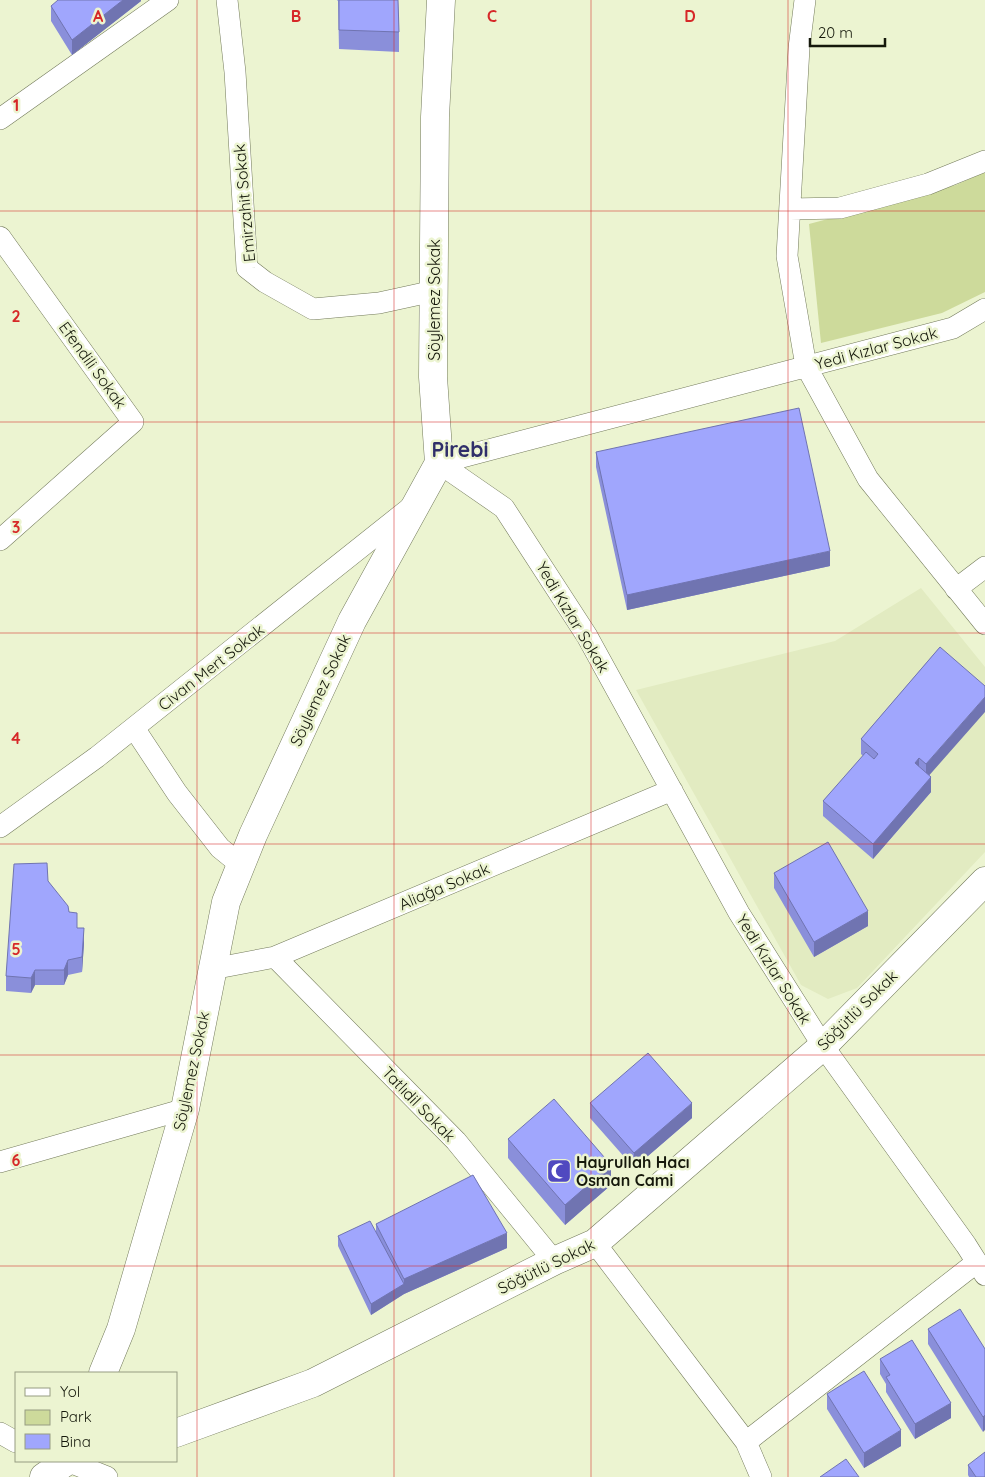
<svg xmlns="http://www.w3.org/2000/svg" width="985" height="1477" font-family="Quicksand,sans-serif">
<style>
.built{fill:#e2ebc1}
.green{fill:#cdda9b}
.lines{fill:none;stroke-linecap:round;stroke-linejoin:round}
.street-casing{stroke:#737a5b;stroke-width:22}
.secondary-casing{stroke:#737a5b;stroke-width:29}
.street{stroke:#fff;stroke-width:21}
.secondary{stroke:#fff;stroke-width:28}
.wall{fill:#8a8fda}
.shaded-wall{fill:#7074b1}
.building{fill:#a0a6fd;stroke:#7074b1}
.grid{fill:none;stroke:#d62828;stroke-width:1;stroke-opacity:0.55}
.labels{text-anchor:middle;stroke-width:5;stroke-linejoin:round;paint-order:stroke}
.street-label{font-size:16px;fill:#15180b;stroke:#ecf4d1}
.poi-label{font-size:16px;font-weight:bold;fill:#15180b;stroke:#ecf4d1;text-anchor:start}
.district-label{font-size:21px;font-weight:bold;fill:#302f6a;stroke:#ecf4d1}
.grid-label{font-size:16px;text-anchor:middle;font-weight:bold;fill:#d62828;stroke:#ecf4d1;stroke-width:5;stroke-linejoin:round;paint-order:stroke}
</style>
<rect width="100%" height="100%" fill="#ecf4d1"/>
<path class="built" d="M921,588l64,79v185l-128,136 -29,11 -27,-14 -165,-295 199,-49z"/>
<path class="green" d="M985,172v120l-43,21 -121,30 -12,-119 147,-39z"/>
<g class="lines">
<defs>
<path id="street" d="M227,0l8,72 12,196 18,14 48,27 66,-6 55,-12
M805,0l-6,48 -12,208 19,110 62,113 117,145
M0,119l168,-119
M790,209l50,-1 88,-24 57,-23
M0,237l133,185 -133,118
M985,309l-32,19 -514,135 65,45 83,128 152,277 84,133 143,199 19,30
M956,589l29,-22
M134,728l43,65 43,55 21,17
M0,827l97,-70 313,-249
M275,957l181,184 98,120
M212,969l63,-12 397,-167
M0,1162l185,-53
M595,1243l151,199 15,35
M0,1433l16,9
M746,1442l231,-180
M67,1461l40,16"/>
<path id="secondary" d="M103,1373l18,-44 64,-220 41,-207 27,-67 99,-214 87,-158 -6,-86 2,-260 6,-117
M176,1433l137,-50 241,-122 41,-18 228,-197 162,-165
M44,1477l23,-16"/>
</defs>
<use href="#street" class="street-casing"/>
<use href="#secondary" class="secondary-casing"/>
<use href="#street" class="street"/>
<use href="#secondary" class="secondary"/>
</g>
<path class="wall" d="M141,0v1l-69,54 -21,-34v-15z
M337,0h61l1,32v20l-60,-3 -1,-48z
M596,452l234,114 -203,44 -31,-143z
M940,647l-11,129 2,16 -58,67 -50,-43v-15l40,-45 -2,-2v-15z
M774,873l94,53 -54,31 -40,-69z
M48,881l21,31 8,16 7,15 -2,29 -14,3 -4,10h-29l-4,8 -25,-2v-15z
M590,1103l102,15 -58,50 -44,-50z
M508,1139l103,46 -46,40 -57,-67z
M376,1224l131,24 -103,46 -33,21 -33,-69v-10l38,-5z
M928,1329l57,20 -2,83 -55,-88z
M880,1359l71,59 -36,21 -29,-47v-8l-6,-10z
M827,1394l74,52 -37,22 -37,-59z
M968,1465l17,12h-16l-1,-2z"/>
<path class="shaded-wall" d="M123,0h18v1l-69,54v-15z
M830,551v15l-203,44v-15z
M985,697v15l-59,67v-15z
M919,758v15l-4,-10z
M931,777v15l-58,67v-15z
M868,911v15l-54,31v-15z
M84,928v15l-2,29v-15z
M68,960v15l-4,10v-15z
M35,970v15l-4,8v-15z
M692,1103v15l-58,50v-15z
M611,1165v20l-46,40v-20z
M507,1233v15l-103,46 -33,21v-11l33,-20v-5z
M951,1403v15l-36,21v-15z
M985,1415v15l-2,2v-15z
M901,1430v16l-37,22v-15z"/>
<path class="building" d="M58,0h65l-51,40 -21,-34z
M339,0h59l1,32 -60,-2z
M799,408l31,143 -203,44 -31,-143z
M940,647l45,39v11l-59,67 -7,-6 -4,5 16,14 -58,67 -50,-43 43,-49 8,7 4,-5 -17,-15z
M828,842l40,69 -54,31 -40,-69z
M47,863l1,18 20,25 1,6 8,1v15h7l-2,29 -14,3 -4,10h-29l-4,8 -25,-2 8,-112z
M648,1053l44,50 -58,50 -44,-50z
M554,1099l57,66 -46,40 -57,-66z
M473,1175l34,58 -103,46 -28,-55z
M370,1221l34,63 -33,20 -33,-68z
M960,1309l25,40v66l-2,2 -55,-88z
M912,1340l39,63 -36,21 -29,-47 4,-2 -10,-16z
M864,1371l37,59 -37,23 -37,-59z
M985,1452v25h-9l-8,-12z
M846,1459l13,18h-39z"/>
<path class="grid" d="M197,0v1477M394,0v1477M591,0v1477M788,0v1477M0,211h985M0,422h985M0,633h985M0,844h985M0,1055h985M0,1266h985"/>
<defs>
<symbol id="mosque-square" viewBox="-11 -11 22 22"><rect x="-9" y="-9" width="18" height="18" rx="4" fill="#5049c0" stroke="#ecf4d1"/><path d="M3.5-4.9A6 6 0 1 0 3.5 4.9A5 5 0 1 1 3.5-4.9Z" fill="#fff"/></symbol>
</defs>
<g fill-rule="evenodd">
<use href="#mosque-square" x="545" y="1157" width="28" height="28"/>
</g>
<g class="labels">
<g class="street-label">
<text transform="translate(244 203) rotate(-95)" y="6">Emirzahit Sokak</text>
<text transform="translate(434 300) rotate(-90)" y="6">Söylemez Sokak</text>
<text transform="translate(876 348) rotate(-15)" y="6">Yedi Kızlar Sokak</text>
<text transform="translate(93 365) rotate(54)" y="6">Efendili Sokak</text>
<text transform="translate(573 617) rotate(59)" y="6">Yedi Kızlar Sokak</text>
<text transform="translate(211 667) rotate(-38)" y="6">Civan Mert Sokak</text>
<text transform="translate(320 690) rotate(-65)" y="6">Söylemez Sokak</text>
<text transform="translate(444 886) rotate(-23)" y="6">Aliağa Sokak</text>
<text transform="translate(774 969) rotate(58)" y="6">Yedi Kızlar Sokak</text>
<text transform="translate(857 1010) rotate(-45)" y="6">Söğütlü Sokak</text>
<text transform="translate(191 1071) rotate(-78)" y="6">Söylemez Sokak</text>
<text transform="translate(419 1104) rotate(46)" y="6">Tatlıdil Sokak</text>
<text transform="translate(546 1266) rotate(-26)" y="6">Söğütlü Sokak</text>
</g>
<g class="poi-label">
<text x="576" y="1168">Hayrullah Hacı<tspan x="576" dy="18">Osman Cami</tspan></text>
</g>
<g class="district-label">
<text x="460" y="457">Pirebi</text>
</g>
</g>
<g class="grid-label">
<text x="98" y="22">A</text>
<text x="296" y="22">B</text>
<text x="492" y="22">C</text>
<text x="690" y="22">D</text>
<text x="16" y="111">1</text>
<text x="16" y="322">2</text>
<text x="16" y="533">3</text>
<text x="16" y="744">4</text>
<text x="16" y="955">5</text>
<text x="16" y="1166">6</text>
</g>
<rect x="15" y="1372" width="162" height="90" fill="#ecf4d1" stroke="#969c82"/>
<rect x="25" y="1388" width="25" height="8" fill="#ffffff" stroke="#969c82"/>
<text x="60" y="1397" font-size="15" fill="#15180b">Yol</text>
<rect x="25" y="1410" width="25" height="15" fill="#cdda9b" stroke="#969c82"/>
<text x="60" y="1422" font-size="15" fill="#15180b">Park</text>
<rect x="25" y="1434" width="25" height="15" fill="#a0a6fd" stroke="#969c82"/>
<text x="60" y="1447" font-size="15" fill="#15180b">Bina</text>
<path d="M810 38v8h75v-8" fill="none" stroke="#15180b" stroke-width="2.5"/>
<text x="818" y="38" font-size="15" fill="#15180b" stroke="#ecf4d1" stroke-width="4" paint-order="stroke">20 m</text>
</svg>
